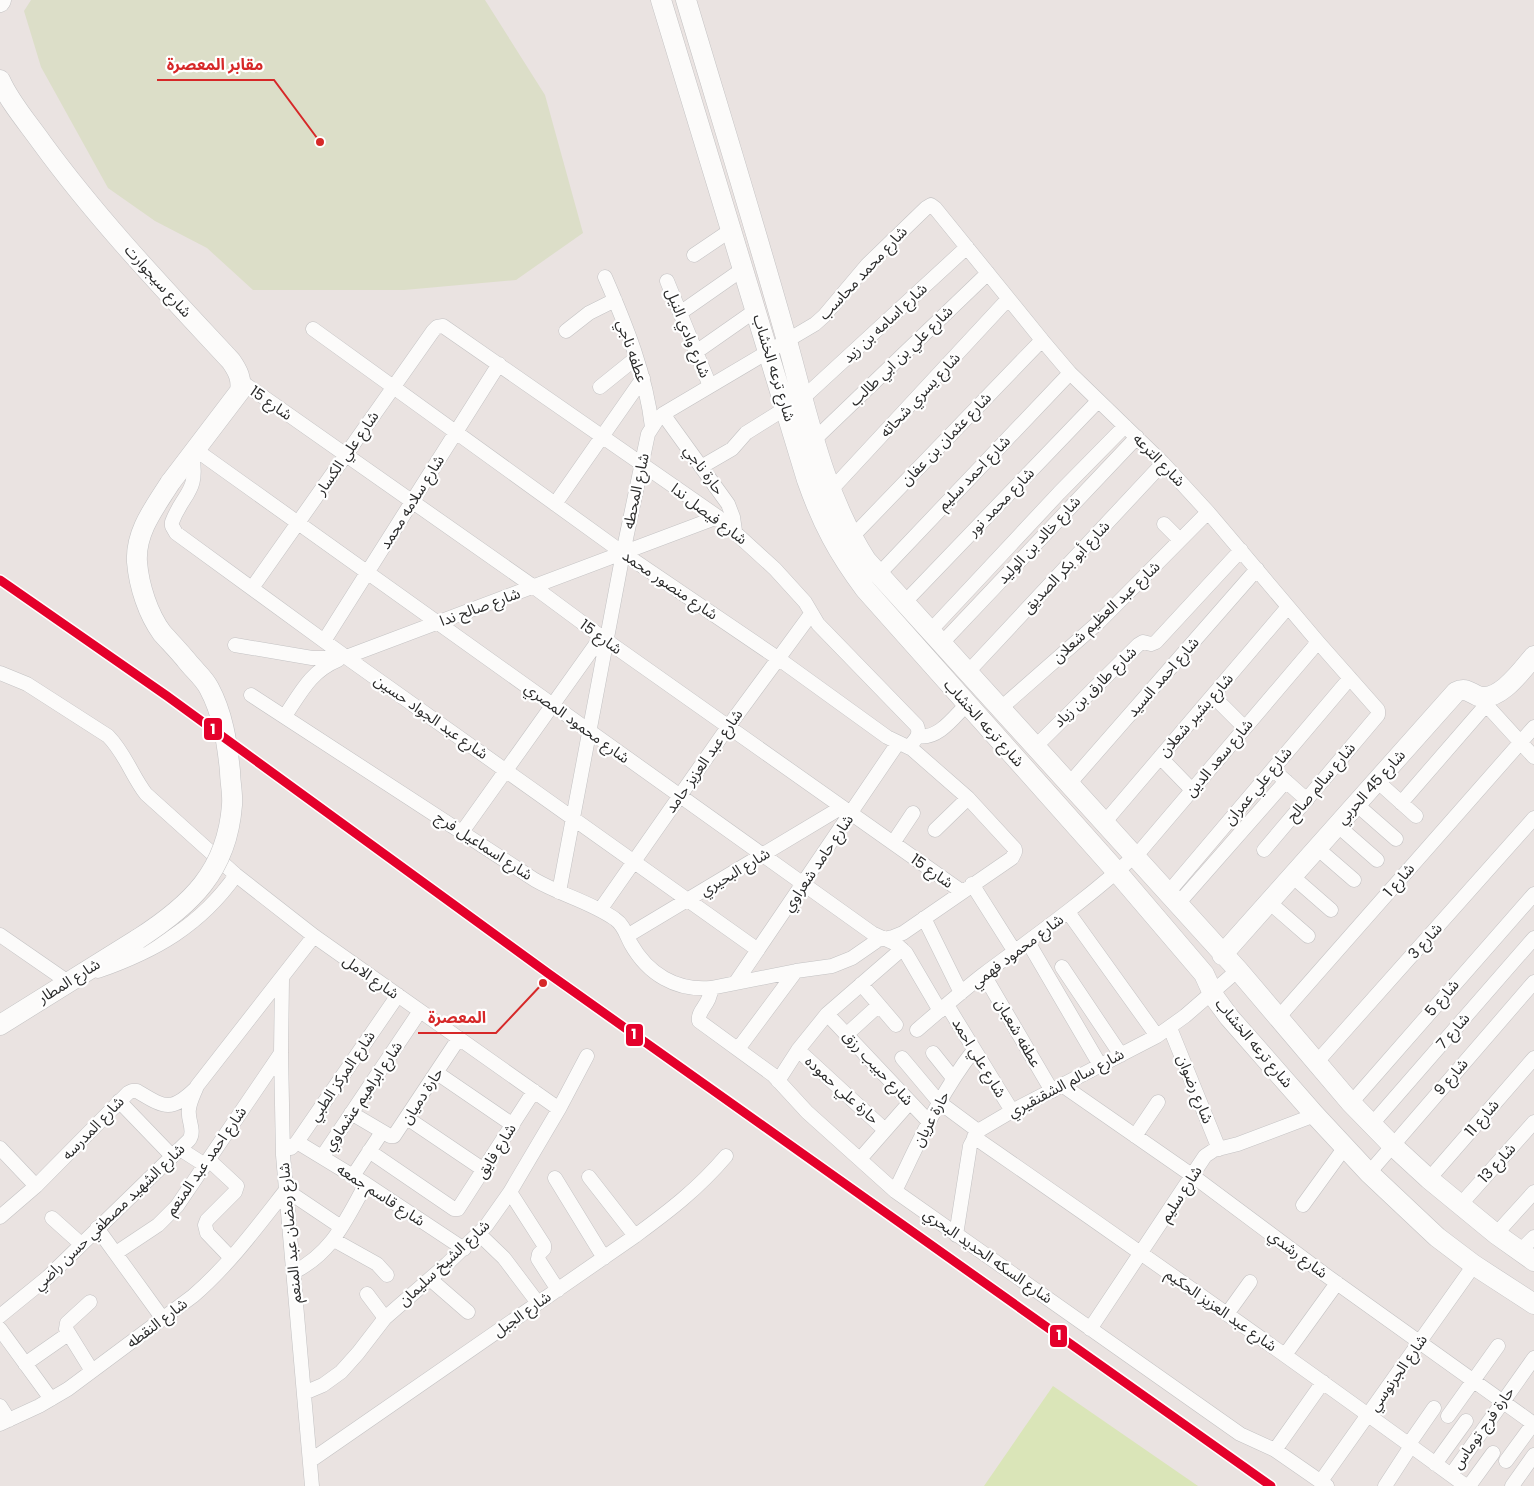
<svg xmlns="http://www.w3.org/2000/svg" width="1534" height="1486" font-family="Poppins,'Noto Sans Arabic',sans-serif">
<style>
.green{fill:#dae5b8}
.cemetery{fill:#dcdec8}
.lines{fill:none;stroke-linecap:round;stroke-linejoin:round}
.street-casing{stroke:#c3c2c3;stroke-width:15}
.secondary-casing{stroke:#c3c2c3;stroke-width:21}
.street{stroke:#fcfbfa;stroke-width:14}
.secondary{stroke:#fcfbfa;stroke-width:20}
.secondary-bridge-casing{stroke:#c3c2c3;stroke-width:21;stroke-linecap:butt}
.secondary-bridge{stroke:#fcfbfa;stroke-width:20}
.metro-1-casing{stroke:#fff;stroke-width:12}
.metro-1{stroke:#e4002b;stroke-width:9}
.labels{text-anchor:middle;stroke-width:4.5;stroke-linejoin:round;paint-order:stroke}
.street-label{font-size:15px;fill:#2b2b2b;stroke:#fff}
.leader{fill:none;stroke:#d62828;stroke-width:2}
.callout-dot{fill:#d62828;stroke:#fff;stroke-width:2}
.callout-label{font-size:16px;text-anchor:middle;font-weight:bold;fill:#d62828;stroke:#fff;stroke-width:4.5;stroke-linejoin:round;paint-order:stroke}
.line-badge{stroke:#fff;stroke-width:2}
.badge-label{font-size:14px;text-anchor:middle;font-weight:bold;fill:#fff}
</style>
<rect width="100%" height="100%" fill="#eae3e1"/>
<path class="green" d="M1053,1386l145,100h-214z"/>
<path class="cemetery" d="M31,0h454l60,95 38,138 -67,47 -112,10h-151l-46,-42 -52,-27 -47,-33 -67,-121 -17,-56z"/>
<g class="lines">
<defs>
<path id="street" d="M694,255l37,-25
M605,277c21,48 41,98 47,150
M667,281l43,105
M680,313l63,-44
M566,331l23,-18 26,-13
M696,352l60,-42
M242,382l292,205 73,54 354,250
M600,387l36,-29
M803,398l164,-151
M663,414l65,90 5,13 2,14
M814,440l174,-167
M196,450l676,483 24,11 10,9 34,58
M192,454c7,39 -8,37 -20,68v4l4,7 170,124 412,293
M701,467l31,-18 14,-16 40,-25
M831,490l177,-191
M555,504l88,-126
M1164,524l16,16
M851,538l191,-198
M878,575l192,-202
M252,588l181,-257 4,-4 6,-1 275,191 57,52 30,33 13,22 99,102c4,9 -2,14 -8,21
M904,603l194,-202
M931,630l128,-137 66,-67
M324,641l175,-277
M942,643l195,-206
M235,645l77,13 34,-1 372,-140
M968,672l195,-209
M0,673l27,11 81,52c17,17 24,40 38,58l90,81 78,61 245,173
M251,695l284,185c26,15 56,22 80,39 9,6 11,16 16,25 17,30 45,47 80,44l85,-17 36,-5 20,-8 26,-18 15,-3 10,-4 109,-75 3,-6v-3l-47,-51 -56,-49 -25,-12 -108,-78 -156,-106 -310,-224
M1213,696l32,32
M1480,698l54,59
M1001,708l98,-86 109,-110
M285,716c16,-24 26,-45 53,-56
M918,736c20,4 36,-19 49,-32
M1035,747l103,-102 5,-3 8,2 5,-2 85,-92
M1160,757l32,33
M1279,775l28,25
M1377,781l39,35
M1069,784l188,-215
M1401,803l85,-98
M1356,804l40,35
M1104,823l184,-216
M1337,825l40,35
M935,830l33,-32
M462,832l139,-195
M893,843l20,-30
M1317,848l37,32
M1292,876l39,34
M972,884l43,68
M559,892l64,-339 25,-119 9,-14 6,-6 152,-90 9,-8 43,-51 59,-57 5,-3 4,3 107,132 28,33 93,90 45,49 110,130 60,68v5l-114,135
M1167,894l183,-216
M1269,902l39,34
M1177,905l109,-124
M600,910l128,-183 83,-113
M1068,912l89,124
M924,918l37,75
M0,935l68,47 7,-3
M627,936l215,-129
M1028,942l72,123
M1062,967l59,88
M98,971c57,-20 102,-45 138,-96
M984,975l68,116
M282,979l-1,74 2,102 29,331
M736,982l162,-239
M861,984l35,41
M711,988c0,16 -14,22 -12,33l74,54 34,37 88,79 345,243 35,16 52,36
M947,1005l65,106
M827,1014l102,108
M1278,1018l256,-291
M1170,1028l49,121
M917,1030c22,-19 44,-38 67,-56 54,-40 109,-79 158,-125l176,-207
M846,1035l33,-30
M738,1049l58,-78
M798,1050l87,80
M933,1053l20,25
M902,1058l37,44 39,29
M1316,1063l218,-245
M437,1073l76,52
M778,1081l20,-31 29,-36 75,-65
M1062,1085l131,91 134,100 207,148
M119,1101l53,55
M1351,1103l183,-209
M351,1113l39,23h4l65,-98
M407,1118l77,52
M1372,1124l162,-186
M1135,1136l23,-34
M974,1137c165,114 329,230 492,349
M297,1142l69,42 98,65
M0,1148l36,38
M291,1148l6,-6 101,-147
M180,1149l25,16
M369,1151l85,58h4l76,-118
M322,1157l98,-146
M860,1159l50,-57
M209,1160l28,26 -2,6 -28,28 -2,5 2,8 24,25
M1369,1173l165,-191
M353,1176l29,-44
M589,1177l46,59
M555,1178l49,80
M1429,1179l105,-121
M895,1191c24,-49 45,-98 79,-141
M510,1192l34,53v4l-5,5 -1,5 20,31
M1303,1205l42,-58
M1460,1205l74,-83
M0,1217l36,-31 92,-93 4,-2h5c27,16 33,22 58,-2
M52,1218l29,26
M97,1228l66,91
M479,1234l25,24 34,45
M1496,1234l38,-42
M956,1235l14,-89 8,-15 34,-20 145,-75 28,-20 53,-46
M334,1240l43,24 10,11
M1520,1251l14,-14
M116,1253l42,-28 19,-19 104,-153
M294,1272c39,-20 51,-51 72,-88
M430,1279l38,33
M367,1294l18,24
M90,1302l-23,21 -1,6 26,42
M1227,1314l23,-32
M0,1316l48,-39 141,-137c7,-9 -2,-20 0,-31 1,-8 5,-15 8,-23l117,-150
M0,1329l51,70
M1090,1329l115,-173 9,-6 24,-6 77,-29
M1285,1355l52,-72
M25,1364l43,-30
M304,1393l19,-8 18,-13 17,-19 27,-35 62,-54 39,-38 24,-34 49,-83 28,-53
M0,1406l9,14
M1448,1416l50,-70
M0,1424l39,-18 29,-17 125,-93c36,-31 64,-69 93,-106l55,37
M1409,1444l25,-36
M1275,1450l48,-68
M310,1461l325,-225c34,-25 63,-47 91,-80
M1506,1461l27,-37
M1435,1464l31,-43
M1451,1475l83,-117
M1321,1481l153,-216
M1385,1486l26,-40
M1469,1486l24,-33
M1512,1486l22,-31"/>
<path id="secondary" d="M661,0l146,480c15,43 31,73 58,109l252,283 87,102 11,24 14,19 86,98 54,58 68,64 37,28 60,39
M686,0c34,114 69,227 101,341 21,75 36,152 79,219l372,410 113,133 41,42 37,34 67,55 38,27
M0,2l1,-2
M0,80c10,23 28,43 42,63 57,78 124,148 189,218 7,10 11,18 9,30l-70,92
M1222,955l234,-263c9,-5 13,0 22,4 21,7 44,-26 56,-40
M0,1025l138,-86"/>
</defs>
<use href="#street" class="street-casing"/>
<use href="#secondary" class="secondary-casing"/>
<use href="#street" class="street"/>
<use href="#secondary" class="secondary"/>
<defs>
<path id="secondary-bridge" d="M138,939c53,-34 89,-68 94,-134 1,-11 -2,-23 -2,-34 -3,-29 -7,-57 -21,-83 -5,-10 -15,-18 -22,-27 -8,-10 -17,-19 -25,-28 -14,-19 -23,-47 -25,-71 -2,-30 18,-55 33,-79"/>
</defs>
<use href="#secondary-bridge" class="secondary-bridge-casing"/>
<use href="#secondary-bridge" class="secondary-bridge"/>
<defs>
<path id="metro-1" d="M0,580l167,116 382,278 722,512"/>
</defs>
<use href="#metro-1" class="metro-1-casing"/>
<use href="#metro-1" class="metro-1"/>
</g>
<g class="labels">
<g class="street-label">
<text transform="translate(863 273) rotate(-47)" y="5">شارع محمد محاسب</text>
<text transform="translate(158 281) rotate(48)" y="5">شارع سيجوارت</text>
<text transform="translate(885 323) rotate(-43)" y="5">شارع اسامه بن زيد</text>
<text transform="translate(688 333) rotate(68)" y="5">شارع وادي النيل</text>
<text transform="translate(632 351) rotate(71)" y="5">عطفه ناجي</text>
<text transform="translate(901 356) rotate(-44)" y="5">شارع علي بن ابي طالب</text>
<text transform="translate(774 368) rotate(73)" y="5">شارع ترعه الخشاب</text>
<text transform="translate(920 395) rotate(-47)" y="5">شارع يسري شحاته</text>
<text transform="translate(271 403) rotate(35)" y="5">شارع 15</text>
<text transform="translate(946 439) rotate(-46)" y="5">شارع عثمان بن عفان</text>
<text transform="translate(347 453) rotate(-55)" y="5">شارع علي الكسار</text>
<text transform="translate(1159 460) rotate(46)" y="5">شارع الترعه</text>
<text transform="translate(704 470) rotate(54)" y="5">حارة ناجي</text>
<text transform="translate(974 473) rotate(-46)" y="5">شارع احمد سليم</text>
<text transform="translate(636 491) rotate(-78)" y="5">شارع المحطه</text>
<text transform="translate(412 502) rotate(-58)" y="5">شارع سلامه محمد</text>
<text transform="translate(1001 502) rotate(-46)" y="5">شارع محمد نور</text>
<text transform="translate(709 514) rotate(37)" y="5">شارع فيصل ندا</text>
<text transform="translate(1039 540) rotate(-47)" y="5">شارع خالد بن الوليد</text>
<text transform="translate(1066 567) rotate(-47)" y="5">شارع أبو بكر الصديق</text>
<text transform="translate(670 585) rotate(34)" y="5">شارع منصور محمد</text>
<text transform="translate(480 607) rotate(-20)" y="5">شارع صالح ندا</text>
<text transform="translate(1106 612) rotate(-43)" y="5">شارع عبد العظيم شعلان</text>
<text transform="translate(601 637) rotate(36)" y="5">شارع 15</text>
<text transform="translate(1163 677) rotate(-49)" y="5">شارع احمد السيد</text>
<text transform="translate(1095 687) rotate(-44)" y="5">شارع طارق بن زياد</text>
<text transform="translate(1196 715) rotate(-49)" y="5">شارع بشير شعلان</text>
<text transform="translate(431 717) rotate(35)" y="5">شارع عبد الجواد حسين</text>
<text transform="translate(577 723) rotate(36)" y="5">شارع محمود المصري</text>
<text transform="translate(984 723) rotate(48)" y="5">شارع ترعه الخشاب</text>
<text transform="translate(1219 758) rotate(-50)" y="5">شارع سعد الدين</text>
<text transform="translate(704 761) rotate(-55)" y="5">شارع عبد العزيز حامد</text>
<text transform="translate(1321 782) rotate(-50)" y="5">شارع سالم صالح</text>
<text transform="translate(1258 786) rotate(-50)" y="5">شارع علي عمران</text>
<text transform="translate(1371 787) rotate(-48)" y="5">شارع 45 الحربي</text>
<text transform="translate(484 846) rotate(33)" y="5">شارع اسماعيل فرج</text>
<text transform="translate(818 863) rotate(-56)" y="5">شارع حامد شعراوي</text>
<text transform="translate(932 871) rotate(35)" y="5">شارع 15</text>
<text transform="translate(735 872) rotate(-31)" y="5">شارع البحيري</text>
<text transform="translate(1399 880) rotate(-49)" y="5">شارع 1</text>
<text transform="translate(1425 941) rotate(-48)" y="5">شارع 3</text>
<text transform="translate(1017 951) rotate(-37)" y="5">شارع محمود فهمي</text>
<text transform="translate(371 977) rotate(35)" y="5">شارع الامل</text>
<text transform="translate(69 981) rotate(-32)" y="5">شارع المطار</text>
<text transform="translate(1442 998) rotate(-49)" y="5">شارع 5</text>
<text transform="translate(1453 1031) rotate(-49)" y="5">شارع 7</text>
<text transform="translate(1018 1033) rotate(60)" y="5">عطفه شعبان</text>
<text transform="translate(1254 1043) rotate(50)" y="5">شارع ترعه الخشاب</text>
<text transform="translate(979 1058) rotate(59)" y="5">شارع علي احمد</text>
<text transform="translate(878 1068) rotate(47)" y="5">شارع حبيب رزق</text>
<text transform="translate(342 1076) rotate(-56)" y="5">شارع المركز الطبي</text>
<text transform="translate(1451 1077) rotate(-49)" y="5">شارع 9</text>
<text transform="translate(1066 1083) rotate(-28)" y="5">شارع سالم الشقنقيري</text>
<text transform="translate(1195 1089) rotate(68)" y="5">شارع رضوان</text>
<text transform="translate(842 1090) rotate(42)" y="5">حارة علي حموده</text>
<text transform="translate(363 1096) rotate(-56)" y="5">شارع ابراهيم عشماوي</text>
<text transform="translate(422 1096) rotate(-57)" y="5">حارة دميان</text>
<text transform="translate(1482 1118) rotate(-49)" y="5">شارع 11</text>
<text transform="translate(931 1119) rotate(-62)" y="5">حارة عريان</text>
<text transform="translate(93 1128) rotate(-46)" y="5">شارع المدرسه</text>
<text transform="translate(496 1151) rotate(-58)" y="5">شارع فايق</text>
<text transform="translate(206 1161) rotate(-55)" y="5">شارع احمد عبد المنعم</text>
<text transform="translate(1497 1163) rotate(-48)" y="5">شارع 13</text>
<text transform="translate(1181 1194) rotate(-57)" y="5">شارع سليم</text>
<text transform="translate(381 1195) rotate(33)" y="5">شارع قاسم جمعه</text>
<text transform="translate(109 1217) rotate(-44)" y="5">شارع الشهيد مصطفي حسن راضي</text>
<text transform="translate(290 1233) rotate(-95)" y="5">شارع رمضان عبد المنعم</text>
<text transform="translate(1298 1254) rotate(37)" y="5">شارع رشدي</text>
<text transform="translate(988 1256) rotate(35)" y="5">شارع السكه الحديد البحري</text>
<text transform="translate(444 1263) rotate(-43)" y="5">شارع الشيخ سليمان</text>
<text transform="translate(1221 1310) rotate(35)" y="5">شارع عبد العزيز الحكيم</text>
<text transform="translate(522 1314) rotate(-35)" y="5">شارع الجبل</text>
<text transform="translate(157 1323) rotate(-37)" y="5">شارع النقطه</text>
<text transform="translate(1398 1373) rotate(-55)" y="5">شارع الجرنوسي</text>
<text transform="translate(1483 1428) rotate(-55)" y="5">حارة فرج توماس</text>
</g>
</g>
<path class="leader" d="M320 142L274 80H157M543 983L496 1033H418"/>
<g class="callout-dot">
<circle cx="320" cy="142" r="5"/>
<circle cx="543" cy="983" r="5"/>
</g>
<g class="callout-label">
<text x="215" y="70">مقابر المعصرة</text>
<text x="457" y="1023">المعصرة</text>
</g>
<g class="line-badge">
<rect x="203" y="717" width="20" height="24" rx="5" fill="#e4002b"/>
<rect x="625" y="1023" width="19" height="24" rx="5" fill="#e4002b"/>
<rect x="1049" y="1324" width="19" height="24" rx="5" fill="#e4002b"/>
</g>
<g class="badge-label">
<text x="213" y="734">1</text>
<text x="634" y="1039">1</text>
<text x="1059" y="1340">1</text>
</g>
</svg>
